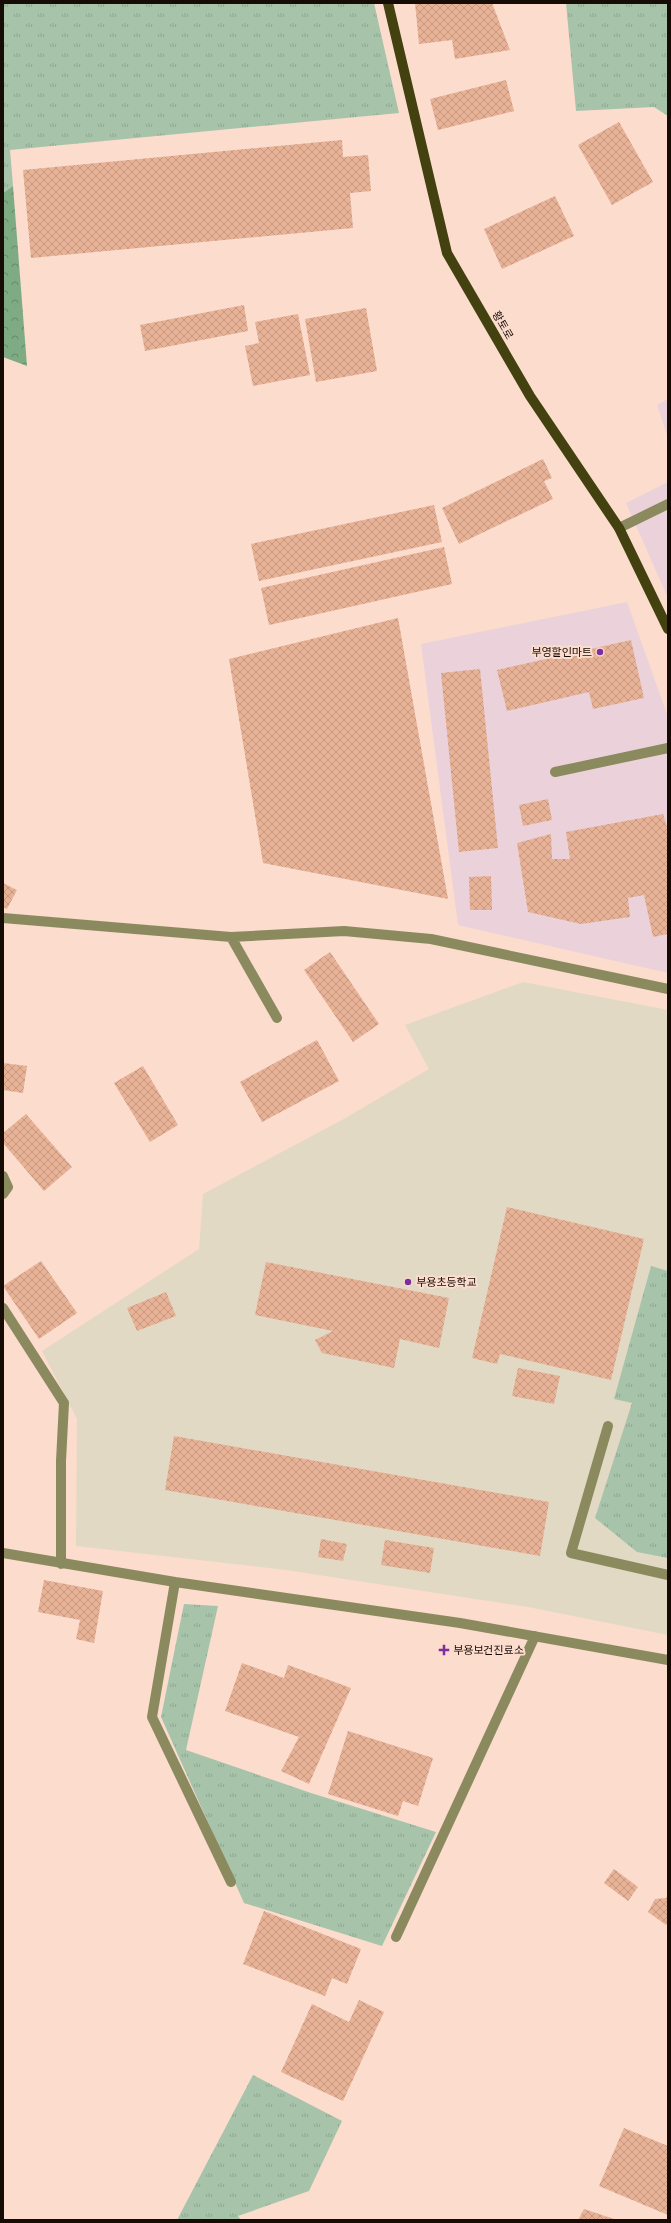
<svg xmlns="http://www.w3.org/2000/svg" width="671" height="2223" font-family="'Golos Text','Noto Sans KR',sans-serif">
<style>
.commercial{fill:#ebd2da}
.education{fill:#e2d9c4}
.grass{fill:url(#grass-tufts)}
.forest{fill:url(#forest-crowns)}
.building{fill:url(#building-cross-hatch)}
.lines{fill:none;stroke-linecap:round;stroke-linejoin:round}
.minor{stroke:#8b8a5f;stroke-width:10}
.major{stroke:#42410f;stroke-width:10}
.poi-dot{fill:#7c2e9f;stroke:#fbdccd;stroke-width:1.5}
.labels{text-anchor:middle;stroke-width:4;stroke-linejoin:round;paint-order:stroke}
.street-label{font-size:11px;fill:#170b06;stroke:#fbdccd}
.poi-label{font-size:11px;fill:#170b06;stroke:#fbdccd;text-anchor:start}
</style>
<defs>
<pattern id="grass-tufts" width="24" height="20" patternUnits="userSpaceOnUse"><rect width="24" height="20" fill="#a7c4aa"/><path d="M3 7l-1-3M5 7V3M7 7l1-3M15 17l-1-3M17 17v-4M19 17l1-3" fill="none" stroke="#8fa791"/></pattern>
<pattern id="forest-crowns" width="20" height="18" patternUnits="userSpaceOnUse"><rect width="20" height="18" fill="#7eab84"/><path d="M2 6a3 3 0 1 1 6 0M12 15a3 3 0 1 1 6 0" fill="none" stroke="#66896a"/></pattern>
<pattern id="building-cross-hatch" width="8" height="8" patternUnits="userSpaceOnUse"><rect width="8" height="8" fill="#e8b297"/><path d="M0 0l8 8M0 8l8-8" fill="none" stroke="#c69881"/></pattern>
</defs>
<rect width="100%" height="100%" fill="#fbdccd"/>
<path class="commercial" d="M668,399v39l-11,-33z
M668,482v116l-42,-95z
M627,602l41,115v256l-210,-48 -37,-281z"/>
<path class="education" d="M523,982l145,28v625l-140,-28 -242,-37 -210,-24 1,-127 -35,-68 157,-102 4,-55 139,-74 87,-51 -24,-44z"/>
<path class="grass" d="M3,3h371l25,110 -389,37 3,36 -10,7z
M566,3h102v113l-14,-9 -78,4z
M651,1266l17,5v287l-31,-6 -42,-34 37,-115 -18,-4z
M184,1604l34,2 -32,144 125,43 125,39 -54,114 -138,-43 -83,-186z
M253,2075l89,46 -33,70 -71,25 3,4h-64z"/>
<path class="forest" d="M13,186l14,180 -24,-9v-164z"/>
<path class="building" d="M415,3h77l18,47 -55,9 -3,-19 -33,4z
M506,80l8,31 -76,19 -8,-31z
M619,122l34,60 -41,23 -34,-60z
M342,140l1,17 25,-2 3,36 -21,2 3,35 -322,30 -8,-88z
M555,196l19,40 -72,33 -18,-40z
M244,305l4,26 -103,20 -5,-26z
M366,308l11,63 -61,11 -11,-63z
M298,314l12,61 -57,11 -8,-40 14,-3 -4,-21z
M543,459l9,19 -8,3 9,18 -94,45 -17,-36z
M434,505l8,37 -183,39 -8,-37z
M444,547l8,37 -183,41 -8,-37z
M398,618l50,281 -185,-36 -34,-204z
M631,640l13,58 -51,11 -4,-17 -82,19 -10,-41z
M480,669l18,179 -39,4 -18,-179z
M548,799l4,21 -29,6 -4,-21z
M663,814l5,16v104l-15,3 -9,-42 -16,3 2,19 -49,7 -53,-12 -11,-69 34,-9 1,25h18l-4,-27z
M491,876l1,34h-22l-1,-33z
M3,883l14,7 -10,19 -4,-2z
M330,952l49,72 -26,18 -49,-72z
M317,1040l22,41 -77,41 -22,-40z
M3,1063l24,3 -4,27 -20,-3z
M143,1066l35,59 -28,17 -36,-59z
M26,1114l46,53 -28,24 -41,-48v-10z
M507,1207l137,32 -33,141 -111,-26 -3,10 -25,-6z
M41,1261l36,52 -38,26 -36,-53z
M266,1262l183,36 -10,50 -39,-9 -6,29 -72,-15 -7,-13 18,-9 -78,-16z
M166,1292l10,24 -39,15 -10,-23z
M518,1368l42,8 -6,28 -42,-8z
M174,1436l375,66 -9,54 -375,-66z
M321,1539l26,5 -4,17 -25,-4z
M385,1540l49,8 -4,25 -49,-8z
M44,1580l59,11 -9,52 -18,-4 4,-19 -42,-8z
M242,1663l42,15 4,-13 63,23 -42,96 -28,-13 18,-34 -74,-26z
M348,1731l85,27 -15,48 -15,-5 -5,15 -70,-22z
M614,1869l24,18 -10,14 -24,-18z
M668,1895v27l-2,3 -18,-13 7,-13 11,-1z
M264,1911l97,38 -14,35 -15,-6 -7,18 -82,-32z
M359,2000l25,12 -41,89 -62,-29 31,-68 37,18z
M624,2128l44,18v69l-69,-29z
M584,2209l33,11h-39z"/>
<g class="lines">
<path class="minor" d="M619,528l49,-24
M555,772l113,-24
M3,918l228,19 113,-6 87,8 237,50
M231,937l46,81
M3,1176l5,11 -5,7
M3,1308l61,95 -3,58v103
M608,1426l-37,127 97,22
M3,1553l172,29 285,41 208,37
M175,1582l-23,135 79,165
M396,1937l139,-301"/>
<path class="major" d="M388,3l59,250 83,143 89,132 49,101"/>
</g>
<g class="poi-dot">
<circle cx="600" cy="652" r="4"/>
<circle cx="408" cy="1282" r="4"/>
<path d="M442 1644h4v4h4v4h-4v4h-4v-4h-4v-4h4z"/>
</g>
<g class="labels">
<g class="street-label">
<text transform="translate(503 325) rotate(60)" y="4">황토로</text>
</g>
<g class="poi-label">
<text x="592" y="656" text-anchor="end">부영할인마트</text>
<text x="416" y="1286">부용초등학교</text>
<text x="453" y="1654">부용보건진료소</text>
</g>
</g>
<rect width="671" height="2223" fill="none" stroke="#170b06" stroke-width="8"/>
</svg>
